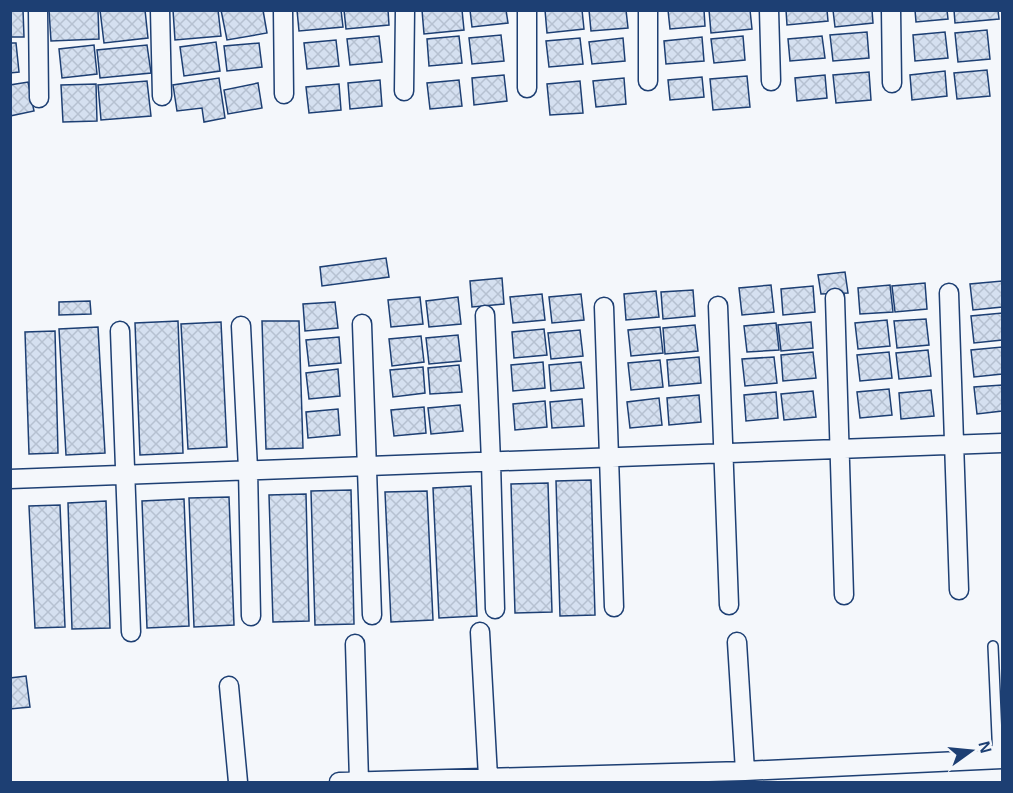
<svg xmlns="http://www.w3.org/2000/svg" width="1013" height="793" font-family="Arial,sans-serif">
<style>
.building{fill:url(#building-cross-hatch);stroke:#1d3f73;stroke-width:1.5}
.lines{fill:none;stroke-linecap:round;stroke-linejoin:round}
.service-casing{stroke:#1d3f73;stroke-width:12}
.minor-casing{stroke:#1d3f73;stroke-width:21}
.service{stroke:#f4f7fb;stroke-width:9}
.minor{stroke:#f4f7fb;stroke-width:18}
</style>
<defs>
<pattern id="building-cross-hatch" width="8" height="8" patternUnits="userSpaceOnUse" patternTransform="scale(1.5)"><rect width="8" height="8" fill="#d5e0f0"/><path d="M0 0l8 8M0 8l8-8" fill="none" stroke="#b6c1d1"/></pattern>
</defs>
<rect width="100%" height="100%" fill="#f4f7fb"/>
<path class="building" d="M10,10h13l1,27h-14z
M49,10h49l1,29 -48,2z
M100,10h45l3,28 -44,5z
M173,10h45l3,26 -46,4z
M221,10h42l4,23 -40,7z
M297,10h44l2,17 -44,4z
M344,10h44l1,15 -43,4z
M422,10h40l2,20 -40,4z
M470,10h36l2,13 -36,4z
M545,10h37l2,19 -37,4z
M589,10h37l2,18 -37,3z
M668,10h36l1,16 -35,3z
M709,10h41l2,19 -41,4z
M786,10h41l1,11 -41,4z
M833,10h39l1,13 -38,4z
M915,10h32l1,9 -32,3z
M954,10h44l1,9 -44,4z
M987,30l3,29 -32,3 -3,-29z
M867,32l2,26 -36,3 -3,-26z
M945,32l3,26 -33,3 -2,-26z
M501,35l3,26 -32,3 -3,-26z
M379,36l3,26 -32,3 -3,-26z
M459,36l3,27 -33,3 -2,-27z
M743,36l2,24 -31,3 -3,-24z
M822,36l3,22 -35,3 -2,-22z
M702,37l2,24 -38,3 -2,-23z
M580,38l3,26 -34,3 -3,-26z
M623,38l2,23 -33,3 -3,-22z
M336,40l3,26 -32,3 -3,-26z
M216,42l4,29 -36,5 -4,-29z
M10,43h6l3,29 -9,1z
M259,43l3,24 -35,4 -3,-25z
M94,45l3,29 -35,4 -3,-29z
M147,45l4,28 -51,5 -3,-28z
M987,70l3,26 -33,3 -3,-26z
M945,71l2,25 -35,4 -2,-25z
M869,72l2,28 -35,3 -3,-28z
M504,75l3,26 -33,4 -2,-27z
M825,75l2,23 -30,3 -2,-23z
M747,76l3,31 -37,3 -3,-31z
M702,77l2,20 -34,3 -2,-20z
M219,78l6,40 -21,4 -2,-14 -25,3 -4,-26z
M624,78l2,26 -30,3 -3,-26z
M380,80l2,26 -32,3 -2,-26z
M459,80l3,26 -32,3 -3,-26z
M147,81l4,35 -50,4 -3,-35z
M580,81l3,32 -33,2 -3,-31z
M28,82l6,29 -24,5v-31z
M258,83l4,25 -34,6 -4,-24z
M96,84l1,37 -34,1 -2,-37z
M339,84l2,26 -32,3 -3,-26z
M386,258l3,19 -67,9 -2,-19z
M845,272l3,21 -27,1 -3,-19z
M502,278l2,26 -32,3 -2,-26z
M1002,281v26l-29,3 -3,-26z
M925,283l2,26 -32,3 -3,-26z
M771,285l3,27 -32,3 -3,-27z
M890,285l3,27 -33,2 -2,-26z
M813,286l2,26 -32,3 -2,-26z
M693,290l2,26 -32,3 -2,-27z
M656,291l3,26 -33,3 -2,-26z
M542,294l3,26 -32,3 -3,-26z
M581,294l3,26 -32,3 -3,-26z
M420,297l3,27 -32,3 -3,-27z
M458,297l3,27 -32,3 -3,-26z
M90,301l1,13 -32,1v-13z
M335,302l3,26 -33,3 -2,-27z
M1002,313v27l-28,3 -3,-27z
M926,319l3,26 -32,3 -3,-27z
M887,320l3,26 -32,3 -3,-26z
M178,321l5,132 -43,2 -5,-132z
M262,321h37l4,127 -37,1z
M221,322l6,125 -39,2 -7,-125z
M811,322l2,26 -32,3 -3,-26z
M776,323l3,27 -32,2 -3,-26z
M695,325l3,26 -33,3 -2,-26z
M98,327l7,126 -39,2 -7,-126z
M660,327l3,26 -32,3 -3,-26z
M544,329l3,26 -33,3 -2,-26z
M580,330l3,26 -32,3 -3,-26z
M55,331l3,122 -29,1 -4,-122z
M458,335l3,26 -32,3 -3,-26z
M421,336l3,26 -32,4 -3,-27z
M339,337l2,26 -32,3 -3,-26z
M1002,347v27l-28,3 -3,-27z
M928,350l3,26 -32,3 -3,-26z
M813,352l3,26 -33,3 -2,-26z
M889,352l3,26 -32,3 -3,-26z
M699,357l2,26 -32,3 -2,-26z
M774,357l3,26 -32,3 -3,-27z
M660,360l3,27 -32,3 -3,-27z
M543,362l2,26 -32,3 -2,-26z
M581,362l3,26 -33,3 -2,-26z
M459,365l3,27 -32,2 -2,-26z
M423,367l2,26 -32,4 -3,-27z
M338,369l2,27 -31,3 -3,-26z
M1002,385v26l-25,3 -3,-27z
M889,389l3,26 -32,3 -3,-26z
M931,390l3,26 -33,3 -2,-26z
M813,391l3,26 -32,3 -3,-26z
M776,392l2,26 -32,3 -2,-26z
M699,395l2,27 -32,3 -2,-27z
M659,398l3,27 -32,3 -3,-26z
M582,399l2,27 -32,2 -2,-26z
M545,401l2,26 -32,3 -2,-26z
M460,405l3,26 -32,3 -3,-26z
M424,407l2,26 -32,3 -3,-26z
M338,409l2,26 -32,3 -2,-26z
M591,480l4,135 -35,1 -4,-135z
M548,483l4,129 -37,1 -4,-129z
M471,486l6,130 -38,2 -6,-130z
M351,490l3,134 -39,1 -4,-134z
M427,491l6,129 -42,2 -6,-130z
M306,494l3,127 -36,1 -4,-127z
M229,497l5,128 -40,2 -5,-129z
M184,499l5,127 -42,2 -5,-127z
M106,501l4,127 -38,1 -4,-126z
M60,505l5,122 -30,1 -6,-122z
M26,676l4,31 -20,2v-31z"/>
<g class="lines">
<defs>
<path id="service" d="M993,646l5,113"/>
<path id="minor" d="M38,10l1,88
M160,10l2,86
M283,10l1,84
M648,10v71
M769,10l2,71
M891,10l1,73
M527,88v-78
M404,91l1,-81
M949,293l10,297
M835,298l9,297
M718,306l11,299
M604,307l10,300
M485,315l6,147 4,147
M362,324l10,291
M241,326l7,143 3,147
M120,331l11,301
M10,479l992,-36
M480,632l8,145
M737,642l8,129
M355,644l4,137
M229,686l9,96
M339,782l406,-11 257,-12"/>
</defs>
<use href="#service" class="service-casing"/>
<use href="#minor" class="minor-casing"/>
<use href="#service" class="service"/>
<use href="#minor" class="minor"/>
</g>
<rect width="1013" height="793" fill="none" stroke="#1d3f73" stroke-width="24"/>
<g transform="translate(971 751) rotate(75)" stroke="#f4f7fb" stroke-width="4.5" paint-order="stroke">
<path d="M0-4.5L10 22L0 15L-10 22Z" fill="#1d3f73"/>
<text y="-9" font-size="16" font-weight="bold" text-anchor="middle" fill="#1d3f73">N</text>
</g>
</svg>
